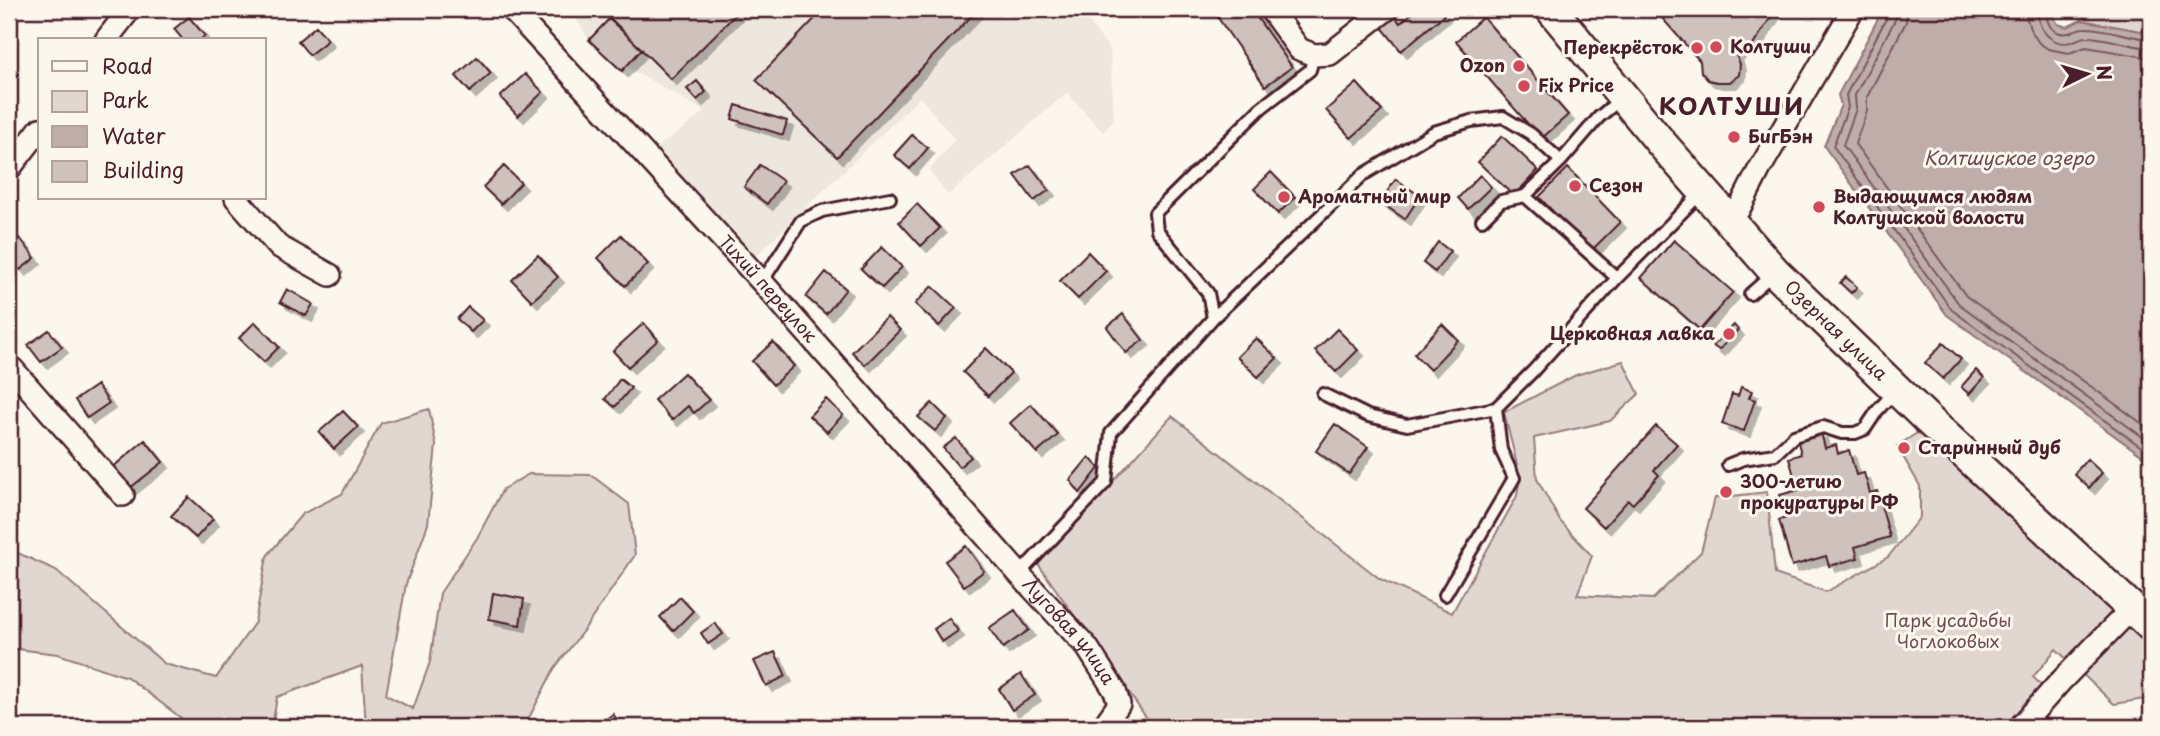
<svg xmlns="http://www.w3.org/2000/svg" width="2160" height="736" font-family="'Playpen Sans',sans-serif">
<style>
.built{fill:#eee7de}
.green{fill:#e2d7d0;stroke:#967b7e;stroke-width:2}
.water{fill:#bfadaa;stroke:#907477;stroke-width:2}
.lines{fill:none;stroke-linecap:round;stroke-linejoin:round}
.shore{stroke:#79585e;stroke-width:2}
.building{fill:#cfc2bc;stroke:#4a1f2b;stroke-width:2;filter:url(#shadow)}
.service-casing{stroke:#4a1f2b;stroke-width:16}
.minor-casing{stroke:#4a1f2b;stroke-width:26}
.secondary-casing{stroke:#4a1f2b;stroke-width:35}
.service{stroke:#fbf7ec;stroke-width:10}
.minor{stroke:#fbf7ec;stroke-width:21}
.secondary{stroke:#fbf7ec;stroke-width:30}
.poi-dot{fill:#d1495b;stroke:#fbf7ec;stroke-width:2.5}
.labels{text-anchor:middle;stroke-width:6;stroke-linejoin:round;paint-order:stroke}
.poi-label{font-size:18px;font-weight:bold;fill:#4a1f2b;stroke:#fbf7ec;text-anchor:start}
.street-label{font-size:18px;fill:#4a1f2b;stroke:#fbf7ec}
.park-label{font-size:18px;fill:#704d54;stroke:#fbf7ec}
.water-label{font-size:19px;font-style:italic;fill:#6d4a51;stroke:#fbf7ec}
.district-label{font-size:24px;font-weight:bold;letter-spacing:2px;fill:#4a1f2b;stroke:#fbf7ec}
</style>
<defs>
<filter id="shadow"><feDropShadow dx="6" dy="6" stdDeviation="0" flood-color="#0004"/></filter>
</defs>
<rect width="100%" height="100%" fill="#fbf7ec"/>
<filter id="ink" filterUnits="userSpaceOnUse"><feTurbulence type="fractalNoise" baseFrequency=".0143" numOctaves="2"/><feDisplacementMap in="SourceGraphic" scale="14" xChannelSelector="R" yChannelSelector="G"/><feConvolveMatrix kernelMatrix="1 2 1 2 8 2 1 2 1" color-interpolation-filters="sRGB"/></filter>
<g filter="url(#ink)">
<path class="built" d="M571,9h508l31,41 4,69 -11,13 -36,-39 -119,102 -19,-25 26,-30 -35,-43 -169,164 -105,-105 59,-44 -74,-43 -19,-8 -21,-17z"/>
<path class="green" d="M2090,9h61v24l-70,-13z
M1623,361l16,33 -29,27 -76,17 3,41 23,42 32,35 -15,39 76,4 48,-47 14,-54 52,-6 8,82 51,18 62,-35 32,-40v-31l-23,-40 28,-18 226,208v62l-37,6 -58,-55 -23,28 14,14 -34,36h-860l-115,-163 134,-148 208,163 72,34 65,-117 3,-19 -16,-65 72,-37z
M429,409l7,36 -8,79 -22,60 -20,111 27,14 17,-47 10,-69 37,-55 26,-49 26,-15 62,1 38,29 6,51 -49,72 -32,42 -24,47 -9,11h-155l-4,-61 -85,31 -5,30h-90l-1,-9 -54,-41 -69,-23 -49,-6v-99l47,21 109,94 51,14 39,-56 12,-66 35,-42 40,-20 39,-71z"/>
<path class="water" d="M1883,9h177l-7,7 5,8 9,3 14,-7 70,13v429l-204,-147 -123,-169 17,-41 -3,-10z"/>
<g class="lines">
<path class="shore" d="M1889,9l-1,6 -42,80 2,12 -15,39 119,164 199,144
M1898,9l-2,9 -41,77 1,14 -13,36 116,159 192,139
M1908,9l-2,13 -39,75v14l-12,33 111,152 185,134
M2028,9l-1,10 3,10 9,14 9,6 21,4 17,-6 65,11
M2039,9c-5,18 13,38 32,33 6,-1 9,-5 15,-5 22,0 43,10 65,11
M2050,9c-6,8 -2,18 7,23 12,5 17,-4 27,-4 20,-1 46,10 67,11"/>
</g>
<path class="building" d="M611,9h130l-70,70 -65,-65z
M824,9h154l-141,148 -81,-77z
M1219,9h32l41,58 -27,19 -51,-74z
M1417,9h22l5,6 -43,36 -21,-26 13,-11 7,9z
M1654,9h122l-26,41 -5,-5 -9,10 4,9 -1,11 -9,7h-13l-9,-2 -7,-8 -1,-11z
M189,17l16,19 -5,4h-17l-9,-11z
M1483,17l85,98 -27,24 -85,-98z
M609,19l33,30 -20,22 -33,-31z
M316,26l12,14 -19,15 -11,-14z
M477,57l14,16 -21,19 -14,-16z
M525,74l18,18 -25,24 -18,-19z
M697,81l9,11 -9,8 -10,-11z
M1357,83l25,28 -31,27 -25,-28z
M736,105l51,16 -4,14 -51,-16z
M912,135l16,13 -18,21 -16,-14z
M1502,136l36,34 -24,26 -36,-34z
M760,165l23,16 -16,23 -23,-17z
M1030,165l19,25 -15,11 -19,-26z
M504,166l17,17 -20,21 -18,-17z
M1568,168l52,54 -29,29 -52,-54z
M1271,172l24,25 -17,17 -24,-25z
M1480,175l11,12 -23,22 -10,-11z
M1396,179l24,17 -15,23 -25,-17z
M917,204l23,24 -19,18 -22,-24z
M621,235l27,29 -23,22 -27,-28z
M20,238l15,20 -15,12 -11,-14v-10z
M1674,240l59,52 -33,38 -59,-52z
M1438,242l12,9 -15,21 -12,-9z
M882,247l20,20 -20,21 -21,-19z
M1088,252l18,19 -28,28 -18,-18z
M538,255l20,22 -26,24 -20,-21z
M826,272l20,17 -20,25 -20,-17z
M1846,277l11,10 -6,6 -11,-10z
M932,286l24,22 -17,18 -24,-22z
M287,289l26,15 -7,12 -26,-14z
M468,307l15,13 -12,12 -14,-13z
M1123,314l20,26 -17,13 -19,-26z
M887,317l13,13 -35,35 -13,-13z
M255,322l24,25 -15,15 -25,-24z
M644,323l14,17 -30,27 -15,-16z
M1442,324l16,16 -28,30 -16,-16z
M1734,325l4,5 -19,20 -6,-4z
M1337,329l21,21 -22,22 -21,-21z
M49,330l13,17 -21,15 -13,-17z
M1256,338l21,20 -19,19 -21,-20z
M773,342l21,24 -21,19 -21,-24z
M1943,343l18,16 -18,20 -18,-16z
M986,348l25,25 -23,23 -25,-24z
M1976,370l8,8 -15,16 -8,-7z
M684,373l25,27 -15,13 -6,-7 -16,14 -18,-20z
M620,379l11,9 -16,19 -10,-8z
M97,385l12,18 -22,15 -12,-18z
M1741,387l11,4 -3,7 6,2 -11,31 -22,-7 10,-30 6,2z
M826,399l17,16 -16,17 -18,-16z
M932,403l15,15 -12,13 -17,-14z
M1031,404l27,31 -21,18 -27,-30z
M343,411l15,16 -24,22 -15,-17z
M1335,424l33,23 -19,27 -33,-23z
M1656,426l21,18 -23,26 5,5 -26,29 -5,-4 -24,27 -21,-19z
M1821,432l4,16 11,-3 2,9 11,-4 7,25 8,-2 6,20 7,-2 13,46 -35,10 3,11 -29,8 -3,-10 -34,10 -13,-46 8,-2 -7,-23 18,-5 -9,-32 12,-4 -4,-16z
M956,438l15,19 -12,10 -16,-19z
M145,440l18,22 -33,26 -17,-21z
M1089,457l10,11 -19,25 -10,-13z
M2087,459l15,14 -13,15 -15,-14z
M189,497l24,22 -17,19 -25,-22z
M966,546l18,25 -20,15 -19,-25z
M493,593l31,6 -4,26 -31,-6z
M680,597l13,14 -20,20 -13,-14z
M1015,610l14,20 -26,18 -14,-20z
M949,618l9,13 -16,11 -8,-13z
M715,623l8,11 -15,10 -7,-11z
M775,652l11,24 -20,10 -12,-25z
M1021,674l14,21 -23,15 -13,-21z
M613,714l9,12 -25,1h-1z
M2044,718l11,9h-19z"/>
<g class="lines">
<defs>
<path id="service" d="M1525,196l92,82
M1482,220l19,-19 24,-5 36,-35
M762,282l39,-61 21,-10 68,-13
M1750,294l24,-21
M1213,318l-5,-25 -51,-63 -2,-17 106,-105 49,-38 4,-15
M1323,394l45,22 39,9 89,-17 37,-37 84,-93 84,-85
M1728,465l15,-6 32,-5 19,-18 29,-9 19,6h13l10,-4 12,-18 18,-20
M1019,574l87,-92 5,-49 102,-115 150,-143 71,-43 37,-11 32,-4 28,17 30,27 38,-44 23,-19
M1445,595l69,-117 -13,-28 -5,-42"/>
<g id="minor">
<path id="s1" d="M511,9l251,273 257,292 68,73 28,44 4,13 -16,23"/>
<path d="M1270,9l29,40 15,6 16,-1 57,-45"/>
<path d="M106,40l24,-31"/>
<path d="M9,169l31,-40"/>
<path d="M236,198l42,48 52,29"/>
<path d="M1728,220l11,-11 20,-39 94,-161"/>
<path d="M9,365l114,130"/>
<path d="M2020,727l40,-45 72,-74"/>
</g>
<g id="secondary">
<path id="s2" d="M1551,9l111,135 113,128 150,145 226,209"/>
</g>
</defs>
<use href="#service" class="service-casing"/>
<use href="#minor" class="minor-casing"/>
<use href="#secondary" class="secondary-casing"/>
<use href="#service" class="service"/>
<use href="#minor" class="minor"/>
<use href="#secondary" class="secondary"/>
</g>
</g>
<g class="poi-dot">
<circle cx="1716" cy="47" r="7"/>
<circle cx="1697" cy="48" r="7"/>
<circle cx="1519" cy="66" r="7"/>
<circle cx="1524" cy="86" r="7"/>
<circle cx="1734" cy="137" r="7"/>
<circle cx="1575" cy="186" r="7"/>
<circle cx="1284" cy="197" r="7"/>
<circle cx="1819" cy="207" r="7"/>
<circle cx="1729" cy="334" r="7"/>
<circle cx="1904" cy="448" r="7"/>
<circle cx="1726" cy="492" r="7"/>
</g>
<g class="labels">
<g class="poi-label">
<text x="1730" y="53">Колтуши</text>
<text x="1683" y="54" text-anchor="end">Перекрёсток</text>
<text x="1505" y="72" text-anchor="end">Ozon</text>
<text x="1538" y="92">Fix Price</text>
<text x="1748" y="143">БигБэн</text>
<text x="1589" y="192">Сезон</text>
<text x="1298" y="203">Ароматный мир</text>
<text x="1833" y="203">Выдающимся людям<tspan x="1833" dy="21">Колтушской волости</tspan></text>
<text x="1715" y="340" text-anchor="end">Церковная лавка</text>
<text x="1918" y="454">Старинный дуб</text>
<text x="1740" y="488">300-летию<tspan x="1740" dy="21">прокуратуры РФ</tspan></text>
</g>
<g class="street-label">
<text dy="6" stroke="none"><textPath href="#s1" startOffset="380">Тихий переулок</textPath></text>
<text dy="6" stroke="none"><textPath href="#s2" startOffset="430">Озерная улица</textPath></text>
<text dy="6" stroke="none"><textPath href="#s1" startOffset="836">Луговая улица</textPath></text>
</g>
<g class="park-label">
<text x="1948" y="627">Парк усадьбы<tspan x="1948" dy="21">Чоглоковых</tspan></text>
</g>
<g class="water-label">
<text x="2009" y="165">Колтшуское озеро</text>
</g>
<g class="district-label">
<text x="1732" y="115">КОЛТУШИ</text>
</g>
</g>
<rect width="2160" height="736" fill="none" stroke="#fbf7ec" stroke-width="35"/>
<rect x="18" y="18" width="2125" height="701" fill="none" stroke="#4a1f2b" stroke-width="2.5" filter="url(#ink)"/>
<rect x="38" y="38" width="228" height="161" fill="#fbf7ec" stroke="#b4a19f" stroke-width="2"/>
<rect x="52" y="61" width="35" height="10" fill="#fbf7ec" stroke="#b4a19f" stroke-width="2"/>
<text x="102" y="74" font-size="21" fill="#4a1f2b">Road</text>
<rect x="52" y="91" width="35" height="21" fill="#e2d7d0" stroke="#b4a19f" stroke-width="2"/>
<text x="102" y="108" font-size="21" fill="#4a1f2b">Park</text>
<rect x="52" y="126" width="35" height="21" fill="#bfadaa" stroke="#b4a19f" stroke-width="2"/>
<text x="102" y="144" font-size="21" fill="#4a1f2b">Water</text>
<rect x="52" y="161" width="35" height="21" fill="#cfc2bc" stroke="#b4a19f" stroke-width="2"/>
<text x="102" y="178" font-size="21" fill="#4a1f2b">Building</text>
<g transform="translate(2087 74) rotate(85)" stroke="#fbf7ec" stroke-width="5" paint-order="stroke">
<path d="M0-5L12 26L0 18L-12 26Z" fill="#4a1f2b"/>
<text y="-10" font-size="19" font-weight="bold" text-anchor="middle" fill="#4a1f2b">N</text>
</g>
</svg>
